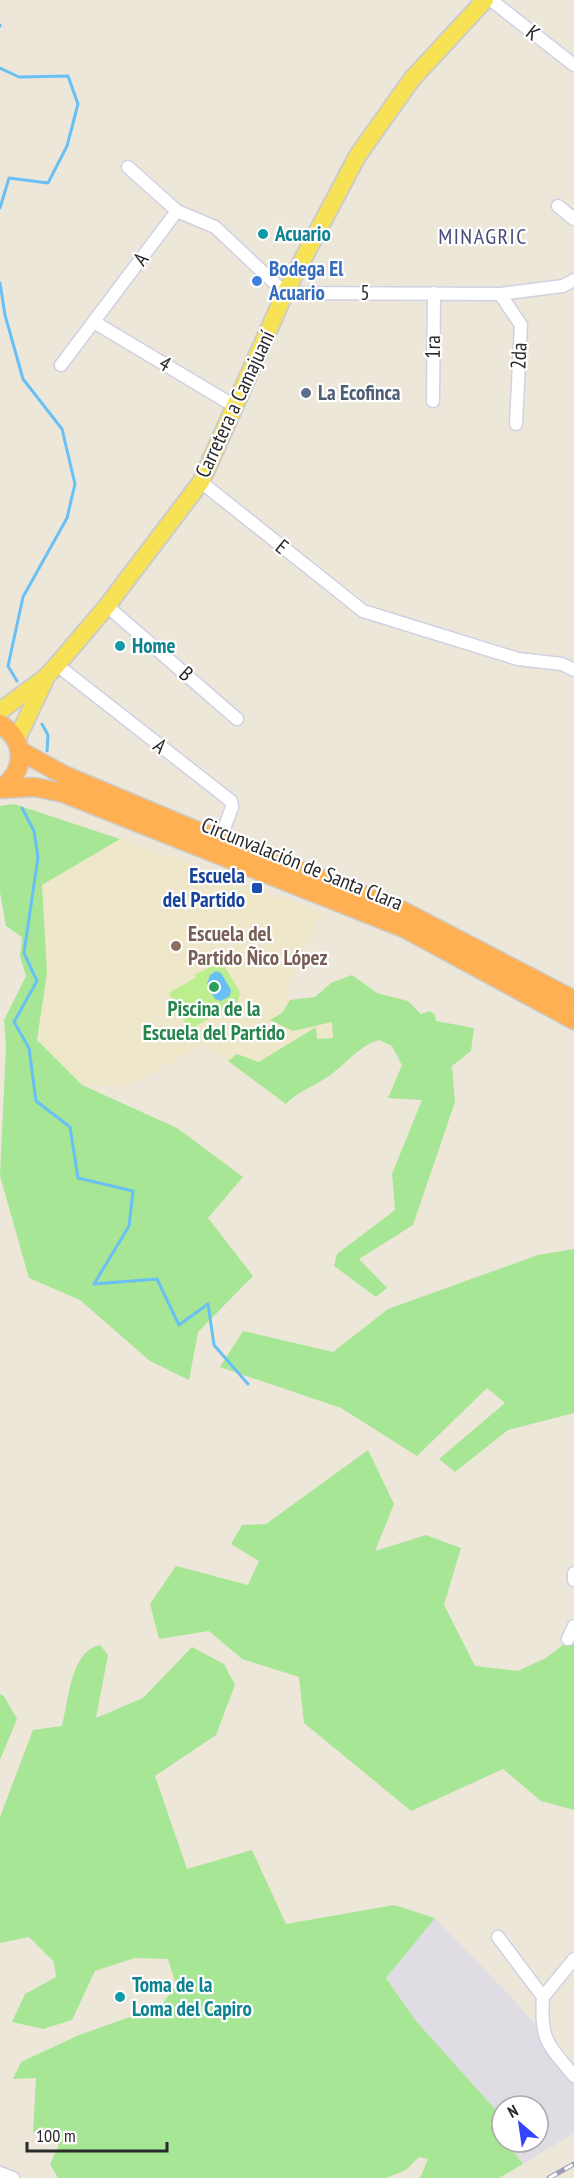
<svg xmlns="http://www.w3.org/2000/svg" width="574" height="2178" font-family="'PT Sans Narrow',sans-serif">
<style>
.industrial{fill:#dfdce4}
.education{fill:#efe7c9}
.green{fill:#a7e694}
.pitch{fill:#bcee8f}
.water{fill:#68c0f4}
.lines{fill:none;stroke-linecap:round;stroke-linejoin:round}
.stream{stroke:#68c0f4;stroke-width:3}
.minor-casing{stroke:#d0d1e3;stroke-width:15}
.major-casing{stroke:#ccc;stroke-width:20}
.highway-casing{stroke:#ccc;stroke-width:21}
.minor{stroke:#fff;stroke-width:12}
.major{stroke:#f7e255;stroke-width:16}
.highway{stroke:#ffb053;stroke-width:18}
.rail-casing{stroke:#9d9eb5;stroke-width:5}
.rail{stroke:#fff;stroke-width:3;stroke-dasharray:9;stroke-linecap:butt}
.culture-dot{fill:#0f9aa8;stroke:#fff;stroke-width:2}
.shop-dot{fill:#3f7fe0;stroke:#fff;stroke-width:2}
.service-dot{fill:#5c6f8a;stroke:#fff;stroke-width:2}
.transit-dot{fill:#1a4fb4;stroke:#fff;stroke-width:2}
.education-dot{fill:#8d6e63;stroke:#fff;stroke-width:2}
.leisure-dot{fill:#2e9e5b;stroke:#fff;stroke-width:2}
.labels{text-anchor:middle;stroke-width:4.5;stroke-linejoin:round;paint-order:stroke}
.street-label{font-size:21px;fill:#2a2a2a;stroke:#fff}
.culture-label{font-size:21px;font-weight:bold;fill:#0d838f;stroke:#fff;text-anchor:start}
.shop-label{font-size:21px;font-weight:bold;fill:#366cbe;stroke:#fff;text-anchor:start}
.service-label{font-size:21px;font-weight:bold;fill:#4e5e75;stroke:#fff;text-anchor:start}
.transit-label{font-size:21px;font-weight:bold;fill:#164399;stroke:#fff;text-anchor:end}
.education-label{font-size:21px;font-weight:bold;fill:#785e54;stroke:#fff;text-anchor:start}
.leisure-label{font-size:21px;font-weight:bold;fill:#27864d;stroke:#fff}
.neighbourhood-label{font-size:22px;letter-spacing:1.5px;fill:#484c7c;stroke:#fff}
</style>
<rect width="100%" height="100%" fill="#ede7da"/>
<path class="industrial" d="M435,1918l76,79 63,71v65l-51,31 -17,-22h32v-36h-36v11l-86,-96 -30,-44z"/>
<path class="education" d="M120,839l205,74 -7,7 -34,74 31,30 17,-2 1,16 -16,2 15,34 -35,18 -11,12 -81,-59 -83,42 -40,-2 -45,-45 10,-67 -5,-88z"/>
<path class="green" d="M14,804l106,35 -78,46 5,88 -10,67 45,45 95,43 66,49 -35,41 45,58 -55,56 -9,48 -39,-19 -70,-61 -51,-22 -29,-102 6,-129 -2,-27 22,-44 -6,-20 2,-19 -16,-11 -6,-34v-86z
M352,975l25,18 31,8 13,13 9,-3 5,4 1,6 38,7 -3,23 -19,15 3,36 -42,123 -54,34 28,29 -11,9 -42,-31 3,-12 58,-44 -3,-36 30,-74 -34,-2 14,-33 -10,-19 -13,-6c-20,6 -29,20 -46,33 -15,12 -33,16 -47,31l-58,-43 9,-7 22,8 57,-35 1,12 16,-1 -1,-16 -39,9 -23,-11 12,-7 8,-13 25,-3 16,-14z
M574,1249v164l-66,17 -53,42 -16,-13 66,-56 -18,-15 -70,68 -76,-48 -121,-41 23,-36 90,21 55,-43 150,-54z
M368,1450l26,54 -19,47 51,-16 35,13 -17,57 31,61 43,5 28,-13 28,-22v174l-33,-9 -38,-32 -92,42 -107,-88 -5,-46 -57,-18 -33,-28 -50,8 -9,-35 26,-38 72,19 11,-24 -28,-17 11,-19 24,-1z
M100,1645l8,10 -12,63 47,-20 49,-51 32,17 11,21 -19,50 -61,41 32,93 65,-19 34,74 108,-19 41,13 -49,60 30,43 86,96v7l-6,5 6,8v5h4l17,22 -24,14h-79l8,-19 -9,-2 -13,13 -20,8h-328l-8,-14 9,-19 -26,-12 3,-55 -23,1 8,-17 58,-27 82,-29 15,-21 -8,-26 -33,-1 -40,13 -23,49 -29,9 -31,-7 13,-28 31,-17 -2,-15 -25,-25 -29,6v-126l33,-87 29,-4c7,-25 8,-75 38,-81z
M0,1694l4,2 13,23 -17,41z"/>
<path class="pitch" d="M222,962l18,30 -2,10 -49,28 -20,-37 27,-16 -1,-3z"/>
<path class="water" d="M216,971l5,2 10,17 -1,6 -9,5 -6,-2 -8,-15 3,-9z"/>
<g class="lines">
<path class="stream" d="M0,25v1
M0,68l19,9 49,-1 10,28 -11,42 -19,37 -39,-5 -9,30
M0,283l5,32 18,64 39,50 13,55 -8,34 -44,79 -15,69 9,15
M42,724l6,11 -1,16
M22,808l12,23 4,26 -14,96 13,28 -23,41 15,26 7,53 34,26 8,51 55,13 -4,35 -35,58 63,-5 22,46 29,-21 6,41 34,39"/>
<defs>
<path id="minor" d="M491,0l83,65
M128,167l49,44 38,16 70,66 215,1 63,-8 11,-6
M558,206l16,13
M500,294l21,31 -5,99
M94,322l142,85
M61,365l116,-154
M433,401l1,-108
M201,482l162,129 155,48 44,5 12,6
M107,606l130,113
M57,665l174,136 1,6 -12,33
M574,1573v7
M568,1639l6,-13
M498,1937l45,60c-3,44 5,47 31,79
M543,1997l31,-38
M0,2173l13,5"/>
<path id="major" d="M0,711l45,-33 12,-13 50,-59 94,-124 84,-189 73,-138 54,-76 73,-79
M17,739l27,-57"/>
<path id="highway" d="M0,724c27,17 26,48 0,65
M20,751l44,24 126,53 211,82 173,90
M0,789l34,-2 29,6 343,136 168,91"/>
</defs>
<use href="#minor" class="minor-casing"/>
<use href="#major" class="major-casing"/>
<use href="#highway" class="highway-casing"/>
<use href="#minor" class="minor"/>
<use href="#major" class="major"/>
<use href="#highway" class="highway"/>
<defs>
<path id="rail" d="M549,2178l25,-14"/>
</defs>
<use href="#rail" class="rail-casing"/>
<use href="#rail" class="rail"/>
</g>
<g class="culture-dot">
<circle cx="263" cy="234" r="6"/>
<circle cx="120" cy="646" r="6"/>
<circle cx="120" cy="1997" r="6"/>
</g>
<circle class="shop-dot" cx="257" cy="281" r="6"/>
<circle class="service-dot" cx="306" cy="393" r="6"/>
<rect class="transit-dot" x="251" y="882" width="12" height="12" rx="3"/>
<circle class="education-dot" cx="176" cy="946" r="6"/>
<circle class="leisure-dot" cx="214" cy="987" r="6"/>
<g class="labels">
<g class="street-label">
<text transform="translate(533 33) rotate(38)" y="7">K</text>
<text transform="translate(141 259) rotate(-53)" y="7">A</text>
<text x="365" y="300">5</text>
<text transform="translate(433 347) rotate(-89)" y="7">1ra</text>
<text transform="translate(519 356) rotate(-87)" y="7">2da</text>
<text transform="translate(165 364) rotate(31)" y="7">4</text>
<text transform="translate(235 404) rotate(-65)" y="7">Carretera a Camajuaní</text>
<text transform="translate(282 547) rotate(39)" y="7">E</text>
<text transform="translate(186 674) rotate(41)" y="7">B</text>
<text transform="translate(160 746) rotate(38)" y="7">A</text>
<text transform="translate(302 864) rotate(22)" y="7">Circunvalación de Santa Clara</text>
</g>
<g class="culture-label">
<text x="275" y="241">Acuario</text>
<text x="132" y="653">Home</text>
<text x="132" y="1992">Toma de la<tspan x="132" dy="24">Loma del Capiro</tspan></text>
</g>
<g class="shop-label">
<text x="269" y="276">Bodega El<tspan x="269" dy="24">Acuario</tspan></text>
</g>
<g class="service-label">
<text x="318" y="400">La Ecofinca</text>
</g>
<g class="transit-label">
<text x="245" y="883">Escuela<tspan x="245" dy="24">del Partido</tspan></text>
</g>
<g class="education-label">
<text x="188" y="941">Escuela del<tspan x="188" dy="24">Partido Ñico López</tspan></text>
</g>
<g class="leisure-label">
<text x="214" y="1016">Piscina de la<tspan x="214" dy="24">Escuela del Partido</tspan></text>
</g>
<g class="neighbourhood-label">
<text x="483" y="244">MINAGRIC</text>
</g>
</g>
<g transform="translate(520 2124) rotate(331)"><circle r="28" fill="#ffffff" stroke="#aaaaaa" stroke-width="1.5"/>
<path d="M0-4.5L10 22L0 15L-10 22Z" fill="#3545ff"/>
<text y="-9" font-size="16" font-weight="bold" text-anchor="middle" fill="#2a2a2a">N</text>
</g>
<path d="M27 2142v9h140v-9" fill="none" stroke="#2a2a2a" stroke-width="3"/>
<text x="36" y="2142" font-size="18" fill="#2a2a2a" stroke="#ffffff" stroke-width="4.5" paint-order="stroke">100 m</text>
</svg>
